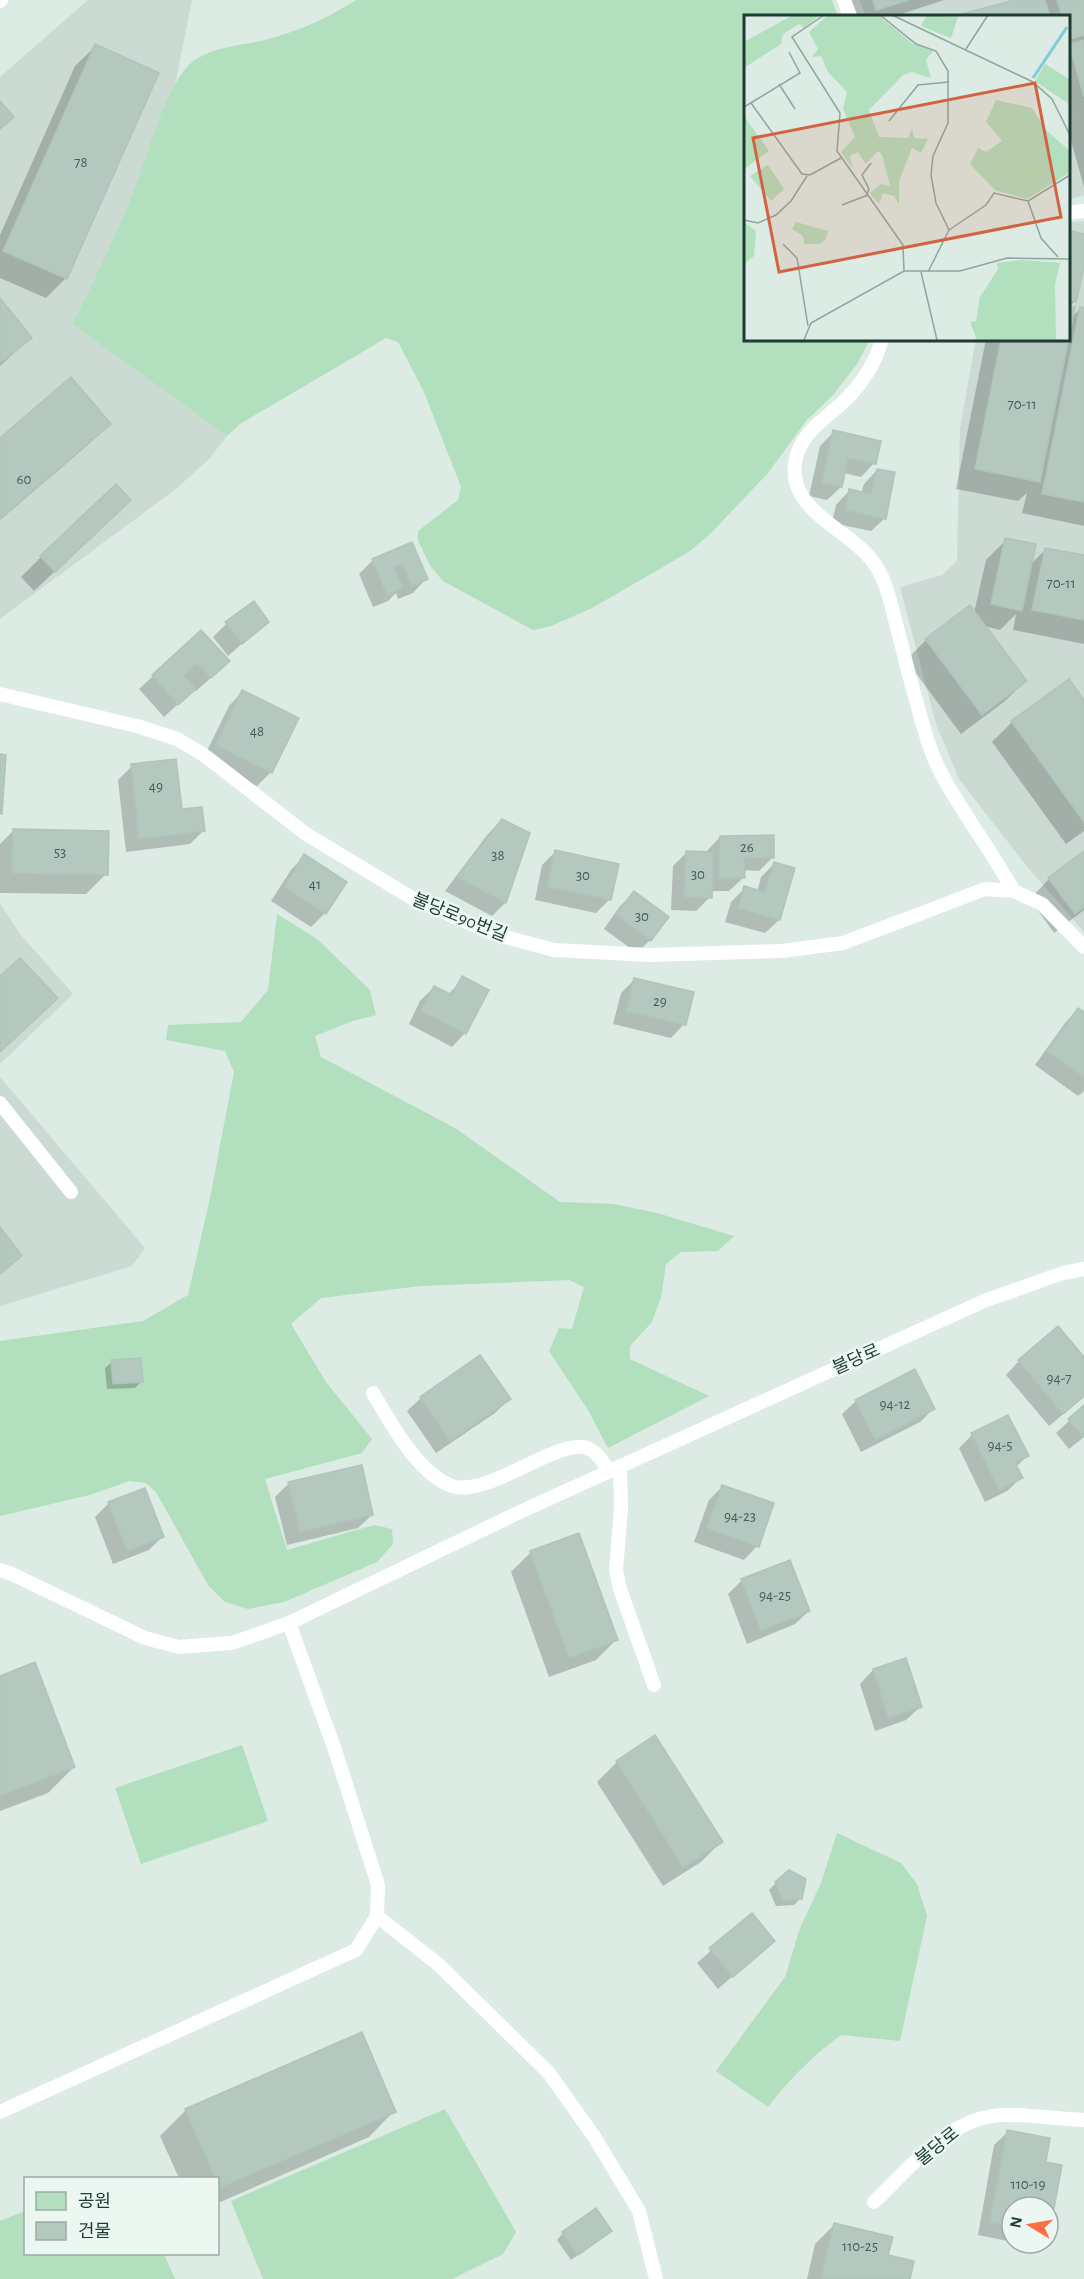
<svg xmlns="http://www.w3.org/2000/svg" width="1084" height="2279" font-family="'Alegreya Sans','Noto Sans KR',sans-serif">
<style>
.built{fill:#cbdad3}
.green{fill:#b2dfbd}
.shadow{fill:#0003}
.building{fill:#b5c8bf;stroke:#aec5bb;stroke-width:1.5}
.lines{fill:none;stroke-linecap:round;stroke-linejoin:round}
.lane{stroke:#fff;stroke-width:14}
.labels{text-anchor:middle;stroke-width:5;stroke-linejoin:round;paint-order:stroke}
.number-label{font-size:15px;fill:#435e55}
.street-label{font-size:18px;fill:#1d3b32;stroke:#edf7f2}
.inset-river{fill:none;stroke:#7dccd7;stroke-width:3}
.inset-road{fill:none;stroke:#90a59d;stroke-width:1.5}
.view{fill:#d26342;fill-opacity:0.15;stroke:#d26342;stroke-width:3}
.inset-edge{fill:none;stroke:#1d3b32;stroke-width:3}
</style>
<rect width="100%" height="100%" fill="#dcebe4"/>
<path class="built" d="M88,0h104l-16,80 -43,115 -39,88 -22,41 155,112 -18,23 -33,30 -176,130v-542z
M859,0h225v196l-16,3v-183h-202z
M1084,221v711l-59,-68 -66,-85 -23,-55 -36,-137 42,-12 15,-14 3,-133 16,-89h92v-116z
M0,903l20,31 53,60 -73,70z
M0,1077l145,171 -13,18 -132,40z"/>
<path class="green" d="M356,0h476l6,16h-93v323h125l-13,25 -24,31 -27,26 -38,52 -57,60 -21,18 -32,19 -66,38 -41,18 -18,4 -90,-49 -12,-14 -13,-26v-10l40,-31 3,-13 -37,-95 -26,-50 -12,-4 -146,86 -13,12 -155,-112c22,-42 42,-85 60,-128 14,-33 34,-117 63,-136 21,-14 46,-14 70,-20 37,-10 59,-20 91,-40z
M277,914l40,25 53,51 6,25 -23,6 -38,15 6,21 134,71 105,74 53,2 44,9 77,23 -16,15 -37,1 -15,12 -5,33 -9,25 -22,24v13l79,37 -101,52 -20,-38 -39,-59 10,-23 13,1 12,-42 -15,-7 -148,6 -100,12 -30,26 35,58 46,57 -10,14 -97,26 22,71 87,-25 18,4 1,15 -16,18 -93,40 -36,7 -23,-7 -17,-17 -52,-93 -10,-9 -17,-2 -39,14 -90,21v-175l143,-20 45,-26 22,-97 24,-126 -9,-21 -59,-11 2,-15 73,-3 27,-32z
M242,1745l26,76 -127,43 -26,-76z
M837,1833l64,30 16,21 10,32 -27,125 -59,-6c-29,21 -52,45 -73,72l-52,-36 69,-94 15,-49 21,-45z
M445,2109l71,123 -13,22 -51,25h-189l-32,-78z
M25,2211l1,43h138l11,25h-175v-58z"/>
<path class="shadow" d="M848,0h96l-49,16 -1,-3 -3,3h-38z
M1019,0h65v187l-16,-57v-5l5,-6 -5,2v-105h-107z
M96,46l-30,232 -20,20 -46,-20v-43l75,-169z
M1068,232l16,4v25l-9,40 -6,6 2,11 10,-10 3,1v217l-62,-13 5,-20 -9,8 -62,-12 30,-150h82z
M0,300l30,38 -30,28z
M109,424l-20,20 -89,76v-80z
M834,432l40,31 -13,14 -17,-4 -3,14 -14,13 -18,-4 11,-50z
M877,470l8,48 -14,13 -39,-8 4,-18 13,-14 12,3 3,-10z
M109,520l-75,71 -13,-14 20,-20z
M1006,540l24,25 16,-16 38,8v87l-71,-14 3,-16 -16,16 -16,-4 41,55 -20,20 -44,33 -55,-74 20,-20 43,-33 5,6 12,-53z
M411,544l15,35 -13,14 -15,6 -2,-6 -8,8 -15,6 -14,-33 14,-14z
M267,622l-39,34 -15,-19 13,-13z
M201,632l13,43 -18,16 -2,-2 -30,28 -25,-28z
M242,692l29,80 -14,14 -54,-27 26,-53z
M1084,703v128l-18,13 -74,-102 20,-20z
M132,766l71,65 -13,13 -64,8 -8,-72z
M502,820l27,14 -24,69 -13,13 -47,-25 43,-57z
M14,830l92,44 -20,20 -86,-1v-49z
M720,837l53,20 -14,14 -16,-1v8l-14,13h-19v6l-14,14 -25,-1 2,-44 13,-13h21v-2z
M556,851l54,48 -14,14 -61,-13 7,-35z
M1084,853v57l-30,23 -24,-34 19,-20z
M304,856l41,26 -20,31 -14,14 -40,-26 20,-31z
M774,864l5,56 -14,13 -40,-11 6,-20 14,-14 12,4 4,-15z
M634,893l16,47 -13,13 -33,-24 16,-23z
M463,978l2,55 -13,14 -43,-23 11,-23 14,-14 14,8z
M635,979l49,45 -13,14 -58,-14 8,-31z
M1078,1009l6,5v77l-6,5 -43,-31 30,-42z
M1084,1360v37l-35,29 -43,-51 13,-14z
M112,1362l29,20 -6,6 -28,1 -2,-21z
M421,1398l88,1 -14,14 -59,40 -29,-42z
M856,1401l78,7 -14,14 -59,30 -19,-38z
M1084,1407v30l-15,12 -13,-16z
M972,1435l55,21 -11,11 5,11 -14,13 -22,11 -26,-54z
M289,1483l83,32 -14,13 -71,17 -12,-48z
M723,1486l34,60 -13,14 -50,-18 15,-42z
M109,1503l53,34 -13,13 -36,14 -18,-47z
M531,1552l85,88 -20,20 -47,17 -38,-105z
M789,1562l20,49 -14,13 -48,20 -19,-50 13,-13z
M873,1670l47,37 -14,13 -31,11 -15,-47z
M0,1677l74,90 -26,26 -48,18z
M617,1762l104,80 -20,20 -38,24 -66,-104z
M776,1883l25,15 -7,7 -18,1 -7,-16z
M751,1915l22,26 -55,48 -21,-26z
M186,2110l208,1 -25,26 -151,66v-25h-39l-19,-42z
M1008,2132l36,31 9,44 -5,5v-5h-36v35l-34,-7 16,-90z
M835,2224l51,32 22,23h-101l8,-35z
M610,2231l-39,29 -14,-20 6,-7z"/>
<path class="building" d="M873,0h36l-33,10z
M1014,0h31l5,16h-95z
M1057,0h27v35l-16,5v-24h-6z
M1084,40v57l-15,-53z
M95,44l64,29 -92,206 -64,-28z
M0,101l14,16 -14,12z
M1068,230l16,4v34l-8,34 -8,-2z
M0,298l32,40 -32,25z
M1068,306l7,1 -35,175 -65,-13 26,-130h67z
M1080,307l4,1v194l-42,-8z
M71,377l40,47 -111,95v-81z
M833,430l48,11 -5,23 -28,-6 -6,29 -20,-4z
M877,469l18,3 -9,47 -41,-9 4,-21 22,5z
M116,484l15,16 -76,72 -15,-16z
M1005,538l31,6 -14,67 -31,-7z
M412,542l16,37 -16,7 -10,-22 -8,3 9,21 -16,7 -15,-36z
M1045,548l39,7v65l-52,-10z
M254,601l15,21 -27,22 -17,-22z
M970,605l57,76 -45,34 -57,-76z
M201,630l29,31 -19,17 -14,-15 -13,12 12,14 -18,16 -26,-30z
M1069,679l15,21v122l-73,-101z
M242,690l57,28 -27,55 -56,-28z
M0,754l6,1 -4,59h-2z
M176,759l6,50 20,-2 3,24 -66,8 -8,-75z
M502,819l28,14 -24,70 -49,-26z
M13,829l96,2 -1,44 -96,-2z
M774,835v23l-30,-1 1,21h-26l1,-42z
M555,850l64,14 -8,36 -64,-13z
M686,851l27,1 -1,46 -28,-1z
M1084,851v56l-9,7 -27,-36z
M304,854l43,28 -21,32 -42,-27z
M774,862l21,6 -15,52 -42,-12 6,-22 21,6z
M634,891l35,26 -18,24 -35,-27z
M20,958l38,40 -58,54v-76z
M462,976l27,14 -23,44 -45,-23 13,-25 18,9z
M634,978l60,14 -8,33 -60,-14z
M1078,1008l6,4v65l-37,-26z
M0,1227l22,29 -22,18z
M1058,1326l26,31v39l-21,18 -45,-54z
M480,1355l31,44 -61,42 -30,-44z
M141,1358l2,24 -30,2 -2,-24z
M915,1369l20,40 -60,31 -20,-40z
M1084,1405v31l-1,1 -15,-18z
M1008,1415l21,41 -14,7 8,15 -24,12 -28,-57z
M362,1465l11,50 -73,17 -12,-50z
M722,1485l52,18 -15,44 -52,-19z
M145,1488l19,49 -37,14 -19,-49z
M579,1533l39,107 -49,18 -39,-107z
M790,1560l20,51 -49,20 -20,-52z
M906,1658l16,49 -34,11 -15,-49z
M35,1662l40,105 -75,29v-120z
M655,1735l68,107 -40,25 -67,-106z
M789,1870l17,9 -4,20 -19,2 -8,-19z
M752,1913l23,28 -42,36 -24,-29z
M362,2032l34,80 -177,76 -1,-10h-3l-30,-69z
M1007,2130l43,8 -4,24 16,3 -8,43 -19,-4v3h-23v19l-22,-4z
M596,2208l16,23 -34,24 -16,-23z
M834,2223l59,14 -5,18 26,6 -4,18h-89z"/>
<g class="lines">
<path class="lane" d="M844,0l6,16
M0,1l1,-1
M1068,213l16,-2
M882,339c-6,24 -22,48 -41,65 -19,17 -42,31 -46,59 -7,51 59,67 81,103 12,18 17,48 23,69 9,37 19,74 30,110 10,30 29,57 46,84 14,20 26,41 39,62
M0,694l137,32 40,13 27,16 102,79 106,64 82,36 60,16 96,5 132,-4 61,-8 142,-54 29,2 28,13 42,43
M0,1103l71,89
M373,1393c17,29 45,81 79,93 36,12 105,-48 135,-38 11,4 16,15 22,23
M620,1466l1,43 -5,61 4,19 34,96
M0,1570l12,4 133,64 34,9 53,-4 57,-20 233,-112 462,-210 79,-28 21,-4
M377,1916l62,49 110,108 46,65 44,73 17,68
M0,2112l356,-162 21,-34 1,-31 -43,-135 -46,-127
M874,2202c36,-34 74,-84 127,-87 27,-1 56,4 83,5"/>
</g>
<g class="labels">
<g class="number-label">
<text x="81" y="167">78</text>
<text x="1022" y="409">70-11</text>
<text x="24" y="484">60</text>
<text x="1061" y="588">70-11</text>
<text x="257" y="736">48</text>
<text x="156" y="791">49</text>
<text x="747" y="852">26</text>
<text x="60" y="857">53</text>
<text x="498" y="860">38</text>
<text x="698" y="879">30</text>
<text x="583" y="880">30</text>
<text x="315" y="889">41</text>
<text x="642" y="921">30</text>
<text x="660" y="1006">29</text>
<text x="1059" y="1383">94-7</text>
<text x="895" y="1409">94-12</text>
<text x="1000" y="1450">94-5</text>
<text x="740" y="1521">94-23</text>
<text x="775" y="1600">94-25</text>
<text x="1028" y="2189">110-19</text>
<text x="860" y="2251">110-25</text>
</g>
<g class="street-label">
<text transform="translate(460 917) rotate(22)" y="6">불당로90번길</text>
<text transform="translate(856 1359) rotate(-24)" y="6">불당로</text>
<text transform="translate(937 2146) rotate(-39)" y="6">불당로</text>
</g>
</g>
<g transform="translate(744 15)">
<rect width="326" height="326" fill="#dcebe4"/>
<path d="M49,0h27l-16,13 -5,-4 -16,10 -2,10 -37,24v-26zM84,0h50l35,29 20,7 -7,9 5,18 -19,-6 -9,3 -34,35 10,27 29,1 4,-10 2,10 14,1 -7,14 -9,-5 -13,33v23l-5,-8 -11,-3 -4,11 -9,-11 11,-9 9,2 -8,-32 -4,-3 -12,13 -8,-12 -8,4 3,13 -12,-17 14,-15 -12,-28 4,-17 -19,-20 -7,-16 -9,1 6,-8 -9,-17zM183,0l31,2 -7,21 -30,-12zM301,49l24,15v25l-34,-23zM252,85l36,8 14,22 23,20v23l-42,26 -32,-9 -25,-26 8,-16 8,4 16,-11 -16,-19zM0,101l25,35 -25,18zM24,150l16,24 -13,12 -21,-25zM0,207l12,9 -2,25 -10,8zM52,207l32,9 -2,8 -6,5h-16l-1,-8 -11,-7zM277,245l39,3 -5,21 1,56h-79l-7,-18 6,-1 4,-24 18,-28 -1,-6z" fill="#b2dfbd"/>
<path class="inset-river" d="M289,63l34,-51"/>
<path class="inset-road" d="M80,0l-32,22 48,76 -3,38 66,94 1,26M136,0l36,29 20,7 12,20v52l-15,33 -2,19 5,28 13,27 -21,42M148,0l141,67 19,17 18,36M222,34l22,-34M35,69l16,25M7,88l51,71 8,1 31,-17M0,92l56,-34 -11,-21M145,106l29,-36 31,-3M123,179l2,-5 -7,-14 9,-12M98,190l26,-10M0,205l14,3 18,-8 15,-14 16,-25M205,215l37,-25 8,-12 34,8M39,229l14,14 11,68M314,242l-17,-19 -13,-37 42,-26M177,257l16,68M60,325l7,-17 93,-52h56l47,-13 63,1"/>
<path class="view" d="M291,68l26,134 -282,55 -26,-134z"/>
<rect width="326" height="326" class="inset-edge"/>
</g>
<rect x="24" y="2177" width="195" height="78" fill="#edf7f2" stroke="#9aaca5" stroke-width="1.5"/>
<rect x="36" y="2192" width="30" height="18" fill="#b2dfbd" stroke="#9aaca5" stroke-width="1.5"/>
<text x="78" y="2207" font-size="18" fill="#1d3b32">공원</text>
<rect x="36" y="2222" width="30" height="18" fill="#b5c8bf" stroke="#9aaca5" stroke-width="1.5"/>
<text x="78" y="2237" font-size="18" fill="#1d3b32">건물</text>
<g transform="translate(1030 2225) rotate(281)"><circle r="28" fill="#edf7f2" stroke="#9aaca5" stroke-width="1.5"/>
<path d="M0-4.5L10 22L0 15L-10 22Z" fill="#ff6d46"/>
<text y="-9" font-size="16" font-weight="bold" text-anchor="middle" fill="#1d3b32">N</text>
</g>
</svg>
